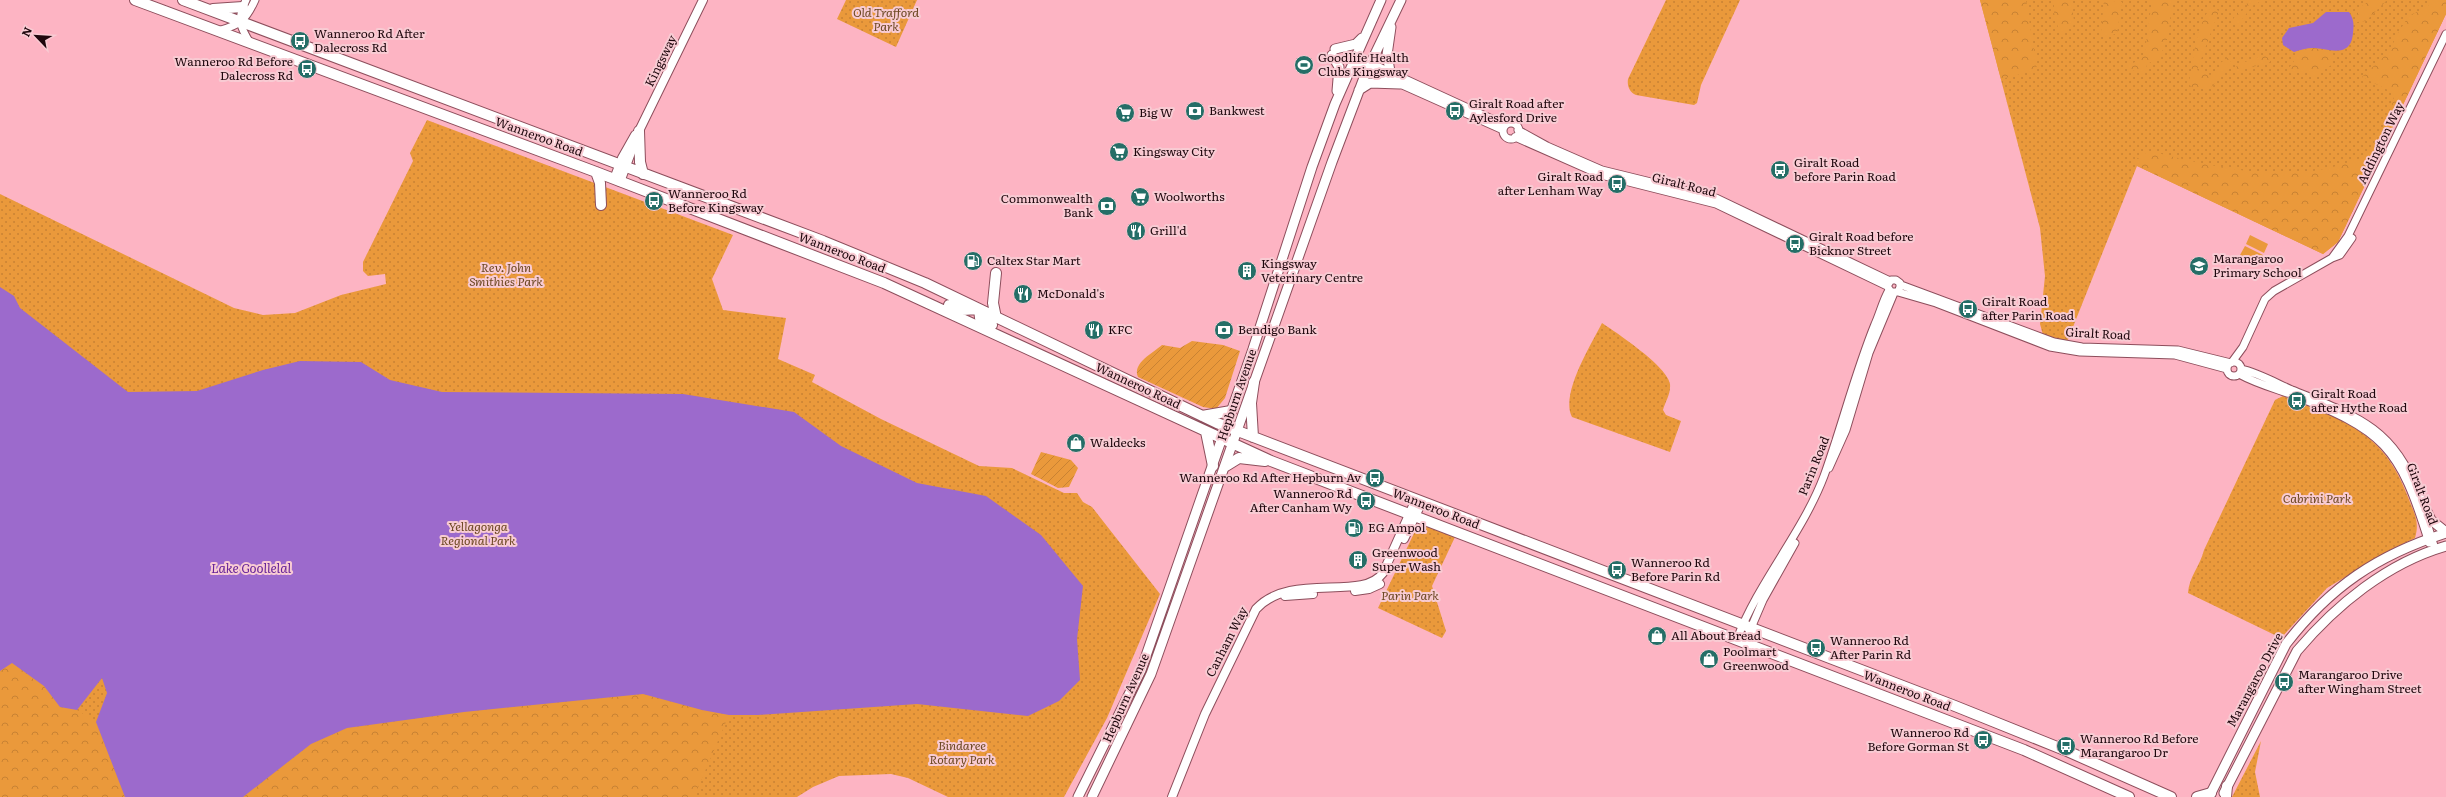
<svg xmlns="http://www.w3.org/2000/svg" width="2446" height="797" font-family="Literata,serif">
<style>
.grass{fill:url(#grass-dots)}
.forest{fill:url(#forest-crowns)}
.garden{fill:url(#garden-furrows)}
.pitch{fill:#ea993b}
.water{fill:#9c6acc}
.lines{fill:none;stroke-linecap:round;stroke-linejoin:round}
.tertiary-casing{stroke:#8d4e5c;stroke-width:9}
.secondary-casing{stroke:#8d4e5c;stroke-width:10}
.primary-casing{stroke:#8d4e5c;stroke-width:11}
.trunk-casing{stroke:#8d4e5c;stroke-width:12}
.tertiary{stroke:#fff;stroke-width:7}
.secondary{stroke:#fff;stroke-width:8}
.primary{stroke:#fff;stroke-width:9}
.trunk{stroke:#fff;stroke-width:10}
.labels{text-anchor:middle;stroke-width:4;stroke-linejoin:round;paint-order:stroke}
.park-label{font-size:12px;font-style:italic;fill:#6c4822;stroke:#f8cbd3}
.poi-label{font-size:12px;fill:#1e070d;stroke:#f8cbd3;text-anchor:start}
.street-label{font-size:12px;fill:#1e070d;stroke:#f8cbd3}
.water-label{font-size:13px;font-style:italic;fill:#652198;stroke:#f8cbd3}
</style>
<defs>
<pattern id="grass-dots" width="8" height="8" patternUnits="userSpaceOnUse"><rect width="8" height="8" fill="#ea993b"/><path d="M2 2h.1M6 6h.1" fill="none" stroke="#c88233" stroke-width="1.8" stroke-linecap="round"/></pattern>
<pattern id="forest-crowns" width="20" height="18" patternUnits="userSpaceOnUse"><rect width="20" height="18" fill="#ea993b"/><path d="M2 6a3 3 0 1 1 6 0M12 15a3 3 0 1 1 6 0" fill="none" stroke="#c88233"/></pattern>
<pattern id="garden-furrows" width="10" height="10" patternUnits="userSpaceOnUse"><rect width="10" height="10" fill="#ea993b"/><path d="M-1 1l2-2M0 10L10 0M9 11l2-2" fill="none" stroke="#c88233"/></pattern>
</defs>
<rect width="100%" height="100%" fill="#fdb4c3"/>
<path class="grass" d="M846,0h71l-21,47 -59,-28z
M1666,0h74l-39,85 -4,18 -3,2 -58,-10c-7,-3 -9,-10 -8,-16z
M1980,0h466v14l-108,228 -15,12 -186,-88 -70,176 -24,-7 -3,-11 5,-48 -5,-48z
M427,120l306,115 -21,44 11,31 63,8 -8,41 37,16 -3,7 69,37 98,47 33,2 52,25h13l6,9 9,5 68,87 -53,124 -43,79h-116l-40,-19 -17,-4 -52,2 -26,11 -16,10h-797v-603l234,114 29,7 32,-2 46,-18 45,-11 -1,-10 -17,2 -5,-5v-9l50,-101 -3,-8z
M1602,323c15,10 66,44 68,61 1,10 -5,18 -7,26l3,5 15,6 -11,31 -98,-35c-12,-23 19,-72 30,-94z
M2283,396c60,24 101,35 125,101 6,16 12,24 7,41l-25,12 -63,38 -46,50 -93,-45c1,-16 12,-27 16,-43l71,-150z
M1419,523l36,14 -23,49 14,45 -4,7 -64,-30z
M2261,741l-6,31 5,25h-28z"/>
<path class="forest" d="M1980,0h46l11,70 -36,9z
M2054,0h17l3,21 -1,6 -13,7 -6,-21z
M2104,0l18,2 -5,31 -9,4 -7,-5z
M2152,0h20c-3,22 0,54 -25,64l-1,6 -7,2 -12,-3 -1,-2 16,-9 3,-7z
M2246,0h17l-11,6 -14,19 -6,-4 5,-8 11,-5z
M2371,0h16l-21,21 -9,1 -1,-7 6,-9z
M2432,0h14v14l-108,228 -15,12 -186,-88 -1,-7 13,-8c62,15 135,34 197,12 6,-2 14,-4 20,-8 13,-9 22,-41 28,-56l-4,-8 -28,-14 27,-25 10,-21 11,-16 17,-7z
M2211,7l8,4 -22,59 13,5 9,-5 1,-7 8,-5 4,5c-3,4 -9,8 -12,12 -9,15 -11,16 -29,12l-2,-4c5,-25 6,-55 22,-76z
M2314,48l19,4v12l-20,13 -4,-6 -18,3 -2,-6 13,-18z
M2266,54h3l1,8 -35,10 2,-7z
M11,663l33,23 16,21 17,3 19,12 29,75h-125v-126z
M643,694l59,16 27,5 -35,82h-451l68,-53 36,-16 117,-16z"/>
<path class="garden" d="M1192,341l31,4 17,6 -15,47 -9,11 -13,-2 -65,-30c-6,-14 15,-24 24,-32l18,3z
M1041,452l30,8 7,8 -9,19 -11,1 -27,-14z"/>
<path class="pitch" d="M2250,235l18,9 -4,9 -18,-9z
M2245,246l18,9 -4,8 -19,-8z"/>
<path class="water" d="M2326,12h23c5,7 5,13 4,21 -2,27 -26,15 -40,15 -6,0 -13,2 -19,4l-11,-7 -1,-7 7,-10 24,-5z
M0,287l14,9 6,12 108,84 69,-1 66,-21 37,-9 61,1 29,18 52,12 241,2 111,18 47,34 76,37 69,13 55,39 42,51 -6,53 3,41 -21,21 -31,15 -111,-12 -159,11h-29l-27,-5 -59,-16 -179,18 -117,16 -36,16 -68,53h-118l-29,-75 11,-29 -5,-15 -25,32 -17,-3 -16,-21 -32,-23 -12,8z"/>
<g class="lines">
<defs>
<path id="tertiary" d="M246,0c-9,19 -7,25 4,43
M218,31c22,-6 28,-11 37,-31
M1355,56l150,69
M1353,63l150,67
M1503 131a8 8 0 1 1 16 0a8 8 0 1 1-16 0Z
M1518,130l29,16 55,24 114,28 174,83
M1515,137l86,38 115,29 171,82
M2332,258l8,-3 12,-17
M1901,285l153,57 28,5 96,3 53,13
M1898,292l2,-5v-4l-4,-3h-5l-4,6 4,6h7l38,11 114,44 30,5 95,3 52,14
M2232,362l11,-15 22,-48 9,-8 58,-33 16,-22 98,-202
M2227 369a7 7 0 1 1 14 0a7 7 0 1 1-14 0Z
M2241,369c17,4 35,14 51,21 59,24 102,36 125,102
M2239,374c16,9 34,14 51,20 94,37 109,51 139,149
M1829,468l17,-38 23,-77 25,-60
M2424,513l11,36
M1737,639c22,-58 65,-105 87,-163 18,-50 31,-103 51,-152 5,-11 8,-24 14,-34
M1745,642l18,-42 32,-57"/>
<path id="secondary" d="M614,179l8,-21 13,-23
M620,182l19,-51 64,-131
M1404,539l18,-37
M1355,591l14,-2 11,-5
M1285,596l28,-2
M1172,797l33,-83 51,-105c35,-38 106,-7 127,-36l33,-74"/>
<path id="primary" d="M1335,49l21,-5 6,-6
M1332,55l7,12 -2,24
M1390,71l-3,-16 4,-28
M1359,90l11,-7 30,1
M2415,487l16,33 15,12
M2224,793l73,-142c39,-46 90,-88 149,-105
M1078,797l63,-127 112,-321 59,-182 23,-63 46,-104
M1092,797l59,-123 181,-512 33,-87 36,-75
M2209,797l77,-153c44,-57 91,-89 160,-111"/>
<path id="trunk" d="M135,0l461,172 288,111 387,178 753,289 105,47
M183,0l640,241 102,42 292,140 738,283 112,45 104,46
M213,9l30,-2
M639,131l1,31 3,12
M596,172l4,11 1,22
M996,273l-3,30 3,15
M949,305l13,5 17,-1 1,9 12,7
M1202,416l29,-5
M1206,432l7,34
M1253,437l-2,-34 3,-21
M1226,466l13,-8 26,3
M2197,797l14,-4
M2226,797l1,-11"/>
</defs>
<use href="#tertiary" class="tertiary-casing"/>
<use href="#secondary" class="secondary-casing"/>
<use href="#primary" class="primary-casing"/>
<use href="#trunk" class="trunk-casing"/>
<use href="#tertiary" class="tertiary"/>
<use href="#secondary" class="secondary"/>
<use href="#primary" class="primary"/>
<use href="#trunk" class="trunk"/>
</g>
<defs>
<symbol id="bus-disc" viewBox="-11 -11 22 22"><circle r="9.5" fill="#256e67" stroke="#f8cbd3"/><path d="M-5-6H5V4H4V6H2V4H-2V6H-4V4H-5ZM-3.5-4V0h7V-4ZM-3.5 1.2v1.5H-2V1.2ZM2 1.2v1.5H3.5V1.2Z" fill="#fff"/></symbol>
<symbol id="stadium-disc" viewBox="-11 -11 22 22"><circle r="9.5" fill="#256e67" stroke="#f8cbd3"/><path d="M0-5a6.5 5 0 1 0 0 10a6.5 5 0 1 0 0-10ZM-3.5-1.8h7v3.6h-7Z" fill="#fff"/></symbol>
<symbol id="bank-disc" viewBox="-11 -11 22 22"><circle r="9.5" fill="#256e67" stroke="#f8cbd3"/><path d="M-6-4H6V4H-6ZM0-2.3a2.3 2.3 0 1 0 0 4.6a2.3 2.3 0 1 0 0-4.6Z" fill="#fff"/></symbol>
<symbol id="supermarket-disc" viewBox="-11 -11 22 22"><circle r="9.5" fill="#256e67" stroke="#f8cbd3"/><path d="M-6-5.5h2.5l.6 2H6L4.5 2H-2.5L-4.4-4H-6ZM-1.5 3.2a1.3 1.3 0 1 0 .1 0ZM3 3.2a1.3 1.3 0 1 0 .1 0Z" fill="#fff"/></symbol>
<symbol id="restaurant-disc" viewBox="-11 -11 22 22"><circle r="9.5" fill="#256e67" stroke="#f8cbd3"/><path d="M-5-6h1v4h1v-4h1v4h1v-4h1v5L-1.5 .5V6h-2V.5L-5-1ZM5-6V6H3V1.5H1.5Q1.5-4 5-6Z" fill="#fff"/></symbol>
<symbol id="fuel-disc" viewBox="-11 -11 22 22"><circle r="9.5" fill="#256e67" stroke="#f8cbd3"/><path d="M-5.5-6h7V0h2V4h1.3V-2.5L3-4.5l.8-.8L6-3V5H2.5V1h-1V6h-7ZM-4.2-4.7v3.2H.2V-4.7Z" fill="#fff"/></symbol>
<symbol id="school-disc" viewBox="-11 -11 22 22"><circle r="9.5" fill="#256e67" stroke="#f8cbd3"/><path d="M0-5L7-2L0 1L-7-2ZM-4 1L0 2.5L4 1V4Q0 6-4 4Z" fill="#fff"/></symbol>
<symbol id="building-disc" viewBox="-11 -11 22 22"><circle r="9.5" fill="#256e67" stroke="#f8cbd3"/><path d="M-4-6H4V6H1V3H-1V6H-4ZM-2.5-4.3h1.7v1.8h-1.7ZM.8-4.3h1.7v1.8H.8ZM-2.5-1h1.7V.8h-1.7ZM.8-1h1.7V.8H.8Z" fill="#fff"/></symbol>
<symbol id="shop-disc" viewBox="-11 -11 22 22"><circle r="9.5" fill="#256e67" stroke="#f8cbd3"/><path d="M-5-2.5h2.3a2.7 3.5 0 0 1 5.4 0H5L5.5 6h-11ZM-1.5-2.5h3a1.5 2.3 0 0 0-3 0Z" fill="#fff"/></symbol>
</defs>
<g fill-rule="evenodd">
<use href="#bus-disc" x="289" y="30" width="22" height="22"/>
<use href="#stadium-disc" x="1293" y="54" width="22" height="22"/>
<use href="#bus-disc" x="296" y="58" width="22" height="22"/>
<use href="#bank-disc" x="1184" y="100" width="22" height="22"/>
<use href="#bus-disc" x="1444" y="100" width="22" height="22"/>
<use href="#supermarket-disc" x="1114" y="102" width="22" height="22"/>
<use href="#supermarket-disc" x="1108" y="141" width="22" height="22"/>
<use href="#bus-disc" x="1769" y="159" width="22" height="22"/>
<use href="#bus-disc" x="1606" y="173" width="22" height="22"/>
<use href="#supermarket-disc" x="1129" y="186" width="22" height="22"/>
<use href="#bus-disc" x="643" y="190" width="22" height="22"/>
<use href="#bank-disc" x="1096" y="195" width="22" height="22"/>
<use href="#restaurant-disc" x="1125" y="220" width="22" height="22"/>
<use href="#bus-disc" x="1784" y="233" width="22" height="22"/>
<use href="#fuel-disc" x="962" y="250" width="22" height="22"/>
<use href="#school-disc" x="2188" y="255" width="22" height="22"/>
<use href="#building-disc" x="1236" y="260" width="22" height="22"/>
<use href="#restaurant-disc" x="1012" y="283" width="22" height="22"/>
<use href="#bus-disc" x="1957" y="298" width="22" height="22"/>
<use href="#restaurant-disc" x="1083" y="319" width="22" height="22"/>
<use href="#bank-disc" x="1213" y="319" width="22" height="22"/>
<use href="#bus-disc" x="2286" y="390" width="22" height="22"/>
<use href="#shop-disc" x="1065" y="432" width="22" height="22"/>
<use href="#bus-disc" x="1364" y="467" width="22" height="22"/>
<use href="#bus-disc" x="1355" y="490" width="22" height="22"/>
<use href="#fuel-disc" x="1343" y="517" width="22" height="22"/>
<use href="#building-disc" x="1347" y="549" width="22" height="22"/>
<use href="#bus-disc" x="1606" y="559" width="22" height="22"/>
<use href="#shop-disc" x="1646" y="625" width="22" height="22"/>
<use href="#bus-disc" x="1805" y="637" width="22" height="22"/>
<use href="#shop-disc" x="1698" y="648" width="22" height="22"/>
<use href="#bus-disc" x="2273" y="671" width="22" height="22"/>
<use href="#bus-disc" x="1972" y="729" width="22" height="22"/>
<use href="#bus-disc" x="2055" y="735" width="22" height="22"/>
</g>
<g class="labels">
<g class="park-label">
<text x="886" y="17">Old Trafford<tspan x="886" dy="14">Park</tspan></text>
<text x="506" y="272">Rev. John<tspan x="506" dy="14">Smithies Park</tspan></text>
<text x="2317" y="503">Cabrini Park</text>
<text x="478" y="531">Yellagonga<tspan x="478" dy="14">Regional Park</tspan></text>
<text x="1410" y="600">Parin Park</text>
<text x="962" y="750">Bindaree<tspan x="962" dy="14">Rotary Park</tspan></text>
</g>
<g class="poi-label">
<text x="314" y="38">Wanneroo Rd After<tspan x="314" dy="14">Dalecross Rd</tspan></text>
<text x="1318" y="62">Goodlife Health<tspan x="1318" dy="14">Clubs Kingsway</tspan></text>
<text x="293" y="66" text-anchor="end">Wanneroo Rd Before<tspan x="293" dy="14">Dalecross Rd</tspan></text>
<text x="1469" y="108">Giralt Road after<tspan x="1469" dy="14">Aylesford Drive</tspan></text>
<text x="1209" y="115">Bankwest</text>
<text x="1139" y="117">Big W</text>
<text x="1133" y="156">Kingsway City</text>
<text x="1794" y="167">Giralt Road<tspan x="1794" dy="14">before Parin Road</tspan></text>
<text x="1603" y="181" text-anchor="end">Giralt Road<tspan x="1603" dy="14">after Lenham Way</tspan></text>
<text x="668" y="198">Wanneroo Rd<tspan x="668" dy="14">Before Kingsway</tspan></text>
<text x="1154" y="201">Woolworths</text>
<text x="1093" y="203" text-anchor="end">Commonwealth<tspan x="1093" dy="14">Bank</tspan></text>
<text x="1150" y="235">Grill'd</text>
<text x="1809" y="241">Giralt Road before<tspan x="1809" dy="14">Bicknor Street</tspan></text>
<text x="2213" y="263">Marangaroo<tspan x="2213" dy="14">Primary School</tspan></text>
<text x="987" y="265">Caltex Star Mart</text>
<text x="1261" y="268">Kingsway<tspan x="1261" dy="14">Veterinary Centre</tspan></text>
<text x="1037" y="298">McDonald's</text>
<text x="1982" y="306">Giralt Road<tspan x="1982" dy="14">after Parin Road</tspan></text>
<text x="1108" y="334">KFC</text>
<text x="1238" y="334">Bendigo Bank</text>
<text x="2311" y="398">Giralt Road<tspan x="2311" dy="14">after Hythe Road</tspan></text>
<text x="1090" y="447">Waldecks</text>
<text x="1361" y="482" text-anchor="end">Wanneroo Rd After Hepburn Av</text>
<text x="1352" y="498" text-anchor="end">Wanneroo Rd<tspan x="1352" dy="14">After Canham Wy</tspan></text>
<text x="1368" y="532">EG Ampol</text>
<text x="1372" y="557">Greenwood<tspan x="1372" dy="14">Super Wash</tspan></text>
<text x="1631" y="567">Wanneroo Rd<tspan x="1631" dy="14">Before Parin Rd</tspan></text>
<text x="1671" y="640">All About Bread</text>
<text x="1830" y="645">Wanneroo Rd<tspan x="1830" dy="14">After Parin Rd</tspan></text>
<text x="1723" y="656">Poolmart<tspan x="1723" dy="14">Greenwood</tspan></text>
<text x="2298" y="679">Marangaroo Drive<tspan x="2298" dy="14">after Wingham Street</tspan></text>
<text x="1969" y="737" text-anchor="end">Wanneroo Rd<tspan x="1969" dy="14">Before Gorman St</tspan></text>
<text x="2080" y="743">Wanneroo Rd Before<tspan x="2080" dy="14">Marangaroo Dr</tspan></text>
</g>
<g class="street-label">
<text transform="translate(661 61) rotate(-64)" y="4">Kingsway</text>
<text transform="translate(539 137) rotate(20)" y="4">Wanneroo Road</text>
<text transform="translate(2381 143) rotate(-64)" y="4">Addington Way</text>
<text transform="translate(1684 185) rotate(14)" y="4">Giralt Road</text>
<text transform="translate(842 253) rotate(21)" y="4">Wanneroo Road</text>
<text transform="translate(2098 334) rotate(3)" y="4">Giralt Road</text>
<text transform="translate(1138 386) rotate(25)" y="4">Wanneroo Road</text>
<text transform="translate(1237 395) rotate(-71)" y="4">Hepburn Avenue</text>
<text transform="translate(1814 466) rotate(-68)" y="4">Parin Road</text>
<text transform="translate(2422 494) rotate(69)" y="4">Giralt Road</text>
<text transform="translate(1436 509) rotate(21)" y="4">Wanneroo Road</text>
<text transform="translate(1227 642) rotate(-63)" y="4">Canham Way</text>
<text transform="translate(2255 680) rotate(-62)" y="4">Marangaroo Drive</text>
<text transform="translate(1907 691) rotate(21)" y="4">Wanneroo Road</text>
<text transform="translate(1126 698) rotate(-66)" y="4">Hepburn Avenue</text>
</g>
<g class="water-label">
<text x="251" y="573">Lake Goollelal</text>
</g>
</g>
<g transform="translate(36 36) rotate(295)" stroke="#f8cbd3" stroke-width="3" paint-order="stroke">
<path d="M0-3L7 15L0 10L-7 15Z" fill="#1e070d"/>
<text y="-6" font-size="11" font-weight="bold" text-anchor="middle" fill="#1e070d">N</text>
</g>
</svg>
